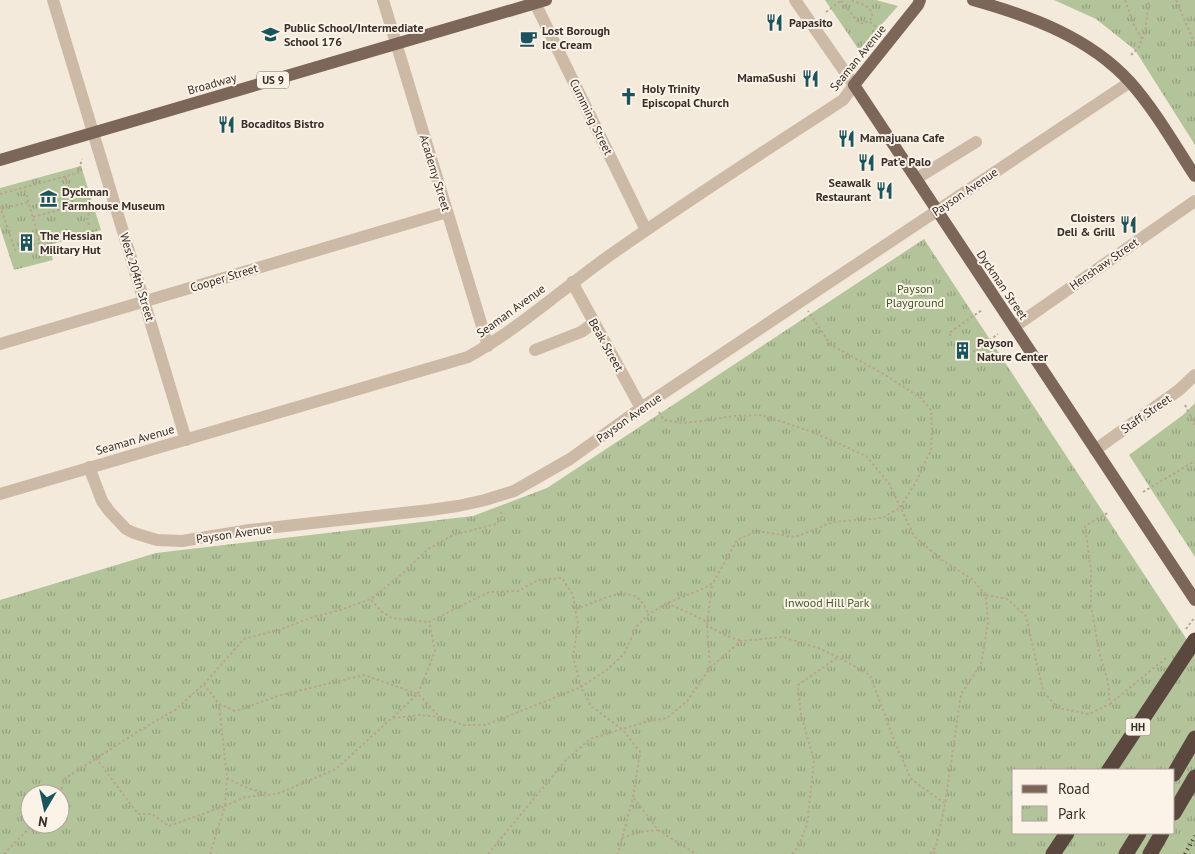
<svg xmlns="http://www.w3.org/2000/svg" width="1195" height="854" font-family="'PT Sans',sans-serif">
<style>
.park{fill:url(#park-tufts);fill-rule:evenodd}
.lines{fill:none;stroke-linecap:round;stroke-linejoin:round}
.path{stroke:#b9a490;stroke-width:2;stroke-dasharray:2.5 2.5;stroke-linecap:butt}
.minor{stroke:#cdbaa6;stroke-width:12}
.major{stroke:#7c6658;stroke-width:12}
.highway{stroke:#5a483e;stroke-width:15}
.rail{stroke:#392e28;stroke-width:4;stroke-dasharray:1 4;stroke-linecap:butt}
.labels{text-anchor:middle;stroke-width:4;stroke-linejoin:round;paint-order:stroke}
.shield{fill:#fbf3e8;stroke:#736962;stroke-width:1}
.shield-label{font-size:11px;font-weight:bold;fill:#392e28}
.poi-label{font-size:12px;font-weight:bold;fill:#392e28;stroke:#fbf3e8;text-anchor:start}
.street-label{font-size:12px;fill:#392e28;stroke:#fbf3e8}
.park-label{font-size:12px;fill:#455929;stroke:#fbf3e8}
</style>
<defs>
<pattern id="park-tufts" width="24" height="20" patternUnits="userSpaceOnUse" patternTransform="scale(1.25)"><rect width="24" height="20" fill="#b4c49a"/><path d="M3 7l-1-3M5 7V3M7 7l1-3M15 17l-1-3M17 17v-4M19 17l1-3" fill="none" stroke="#93a07e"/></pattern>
</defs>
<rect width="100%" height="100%" fill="#f4eadb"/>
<path class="park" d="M825,0h51l22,6 -39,44z
M1054,0h141v145l-60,-95 -39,-31z
M81,166l20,64 -52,15 4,15 -39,10 -14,-43v-39z
M924,239l271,413v202h-1195v-254l156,-47 317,-37 74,-28zM1014,770h160v63h-160zM30,794h30v30h-30z
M1195,403v154l-66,-102 54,-40z"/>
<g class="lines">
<path class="path" d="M1125,0l9,25 8,14 -3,8 -8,8
M1176,0l19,44
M841,1l18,22c8,2 19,-6 10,-14 -4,-5 -13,-7 -19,-9
M826,12l16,-12
M870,22l12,9
M1142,39l3,-6 4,-33
M65,176l9,30 16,6 -3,5 2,9
M0,194l78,-21 4,-14
M0,206l15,44 25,-7 -16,-56
M1,209l28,-7
M90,212l9,-2
M33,217l41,-11
M951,336l-2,-3 33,-23
M973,352l25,-18
M1185,405l10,20
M659,412l5,8 18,3 20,-2 32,-5 28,-1 53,18 51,23 23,27 25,53 28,24 30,19 14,16 2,28 -7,41 -20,30 -16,110 -9,42 -6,8
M1143,492l52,-31
M986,595l21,4 19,17 17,75 15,17 31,6 21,-10 -2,-22 -9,-30 -8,-47v-34l-6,-45 24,-14
M371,600l10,11 11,7 37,4
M667,603l37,17c7,11 25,16 37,21
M576,609c17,-5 49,-25 64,-9 4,4 6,10 9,14
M1186,629l9,-12
M710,668l-3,-44 5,-40
M204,684l15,20 16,7 46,-16 83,-20 54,19 22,23 24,8h22l95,-38 27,-18 16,-15 13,-28 12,-12 18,-11 38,-15 8,-5 24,-43 20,-9 38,6 38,-15 49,-4 18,-10 16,-26 15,-32 1,-22 -1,-18 -10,-12 -39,-25 -51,-28 -23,-34
M1110,704l56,-46
M393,718l27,-3 20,2
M96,758l42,56h14l17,12 56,-20 2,-28 -8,-74
M227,778c13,7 28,14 42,15
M60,794l4,-15 78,-50 33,-19 29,-26 40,-45 38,-10 31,-12 27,-7 31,-11 31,-25 26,-25 25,-14 43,-11 6,-7 -1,-5
M634,798l24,32 38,24
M622,838l18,-6 18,-2
M4,854l29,-30
M210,854l15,-48 20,-9 32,-3 59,-25 82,-75 17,-43 -6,-29 60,-30 29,-1 20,-11 24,-2 11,17 2,14 3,15 -5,33 8,30 10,19 32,24 17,22 -7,45 -15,57
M488,854l78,-94 24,-21 55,-17 22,-4 20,-17 23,-33 31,-27 41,-4 36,11 20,9 32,18 24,65 17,39 33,24
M792,854l6,-7 9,-22 7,-65 -13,-45 -3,-30 40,-28
M934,854l1,-6"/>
<path class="minor" d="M53,0l133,440
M383,0l105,346
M535,3l111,227
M916,179l60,-37
M572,282l69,126
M1014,327l181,-126
M0,344l447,-132
M535,350l46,-18 13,-9
M1095,450l84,-60 16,-15
M89,467l13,34 7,10 17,18 8,4 23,7 25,1 68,-11 180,-20 28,-4 27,-6 29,-9 56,-32 71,-51 489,-326
M0,494l468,-137c49,-27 92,-66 138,-99 78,-55 157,-106 237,-158l11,-15 -59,-85"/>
<path class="major" d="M920,0l-2,5 -64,80 341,515
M973,0c57,16 116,37 157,82 25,28 44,62 65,94
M0,160l546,-160"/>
<path class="highway" d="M1109,770l86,-130
M1174,774l21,-36
M1174,813l21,-36
M1053,854l14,-21
M1126,854l13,-21
M1150,854l12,-21"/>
<path class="rail" d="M1185,854l10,-18"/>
</g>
<defs>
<symbol id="restaurant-bare" viewBox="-9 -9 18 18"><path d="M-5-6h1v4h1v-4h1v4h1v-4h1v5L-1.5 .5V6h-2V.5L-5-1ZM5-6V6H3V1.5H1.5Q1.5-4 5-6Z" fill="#1a555d" stroke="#fbf3e8" stroke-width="2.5" paint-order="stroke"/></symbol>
<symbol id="school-bare" viewBox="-9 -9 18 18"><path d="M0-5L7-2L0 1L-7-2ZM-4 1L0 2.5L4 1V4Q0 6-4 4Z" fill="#1a555d" stroke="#fbf3e8" stroke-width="2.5" paint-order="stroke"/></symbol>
<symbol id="cafe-bare" viewBox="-9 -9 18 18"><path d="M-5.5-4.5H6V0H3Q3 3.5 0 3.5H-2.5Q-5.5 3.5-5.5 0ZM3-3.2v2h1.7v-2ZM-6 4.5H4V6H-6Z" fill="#1a555d" stroke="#fbf3e8" stroke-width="2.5" paint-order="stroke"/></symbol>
<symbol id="church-bare" viewBox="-9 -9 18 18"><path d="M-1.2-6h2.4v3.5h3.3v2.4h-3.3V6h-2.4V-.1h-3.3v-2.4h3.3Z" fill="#1a555d" stroke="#fbf3e8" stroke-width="2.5" paint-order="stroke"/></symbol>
<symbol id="museum-bare" viewBox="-9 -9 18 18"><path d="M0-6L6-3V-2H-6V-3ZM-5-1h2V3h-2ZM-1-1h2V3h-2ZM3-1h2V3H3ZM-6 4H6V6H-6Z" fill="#1a555d" stroke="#fbf3e8" stroke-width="2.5" paint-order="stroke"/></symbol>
<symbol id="building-bare" viewBox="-9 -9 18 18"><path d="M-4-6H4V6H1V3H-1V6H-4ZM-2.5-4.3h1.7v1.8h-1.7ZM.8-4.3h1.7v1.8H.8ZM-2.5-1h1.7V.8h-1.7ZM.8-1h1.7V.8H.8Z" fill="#1a555d" stroke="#fbf3e8" stroke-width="2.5" paint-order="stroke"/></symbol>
</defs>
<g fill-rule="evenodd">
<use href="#restaurant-bare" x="762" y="10" width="25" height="25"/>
<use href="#school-bare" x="258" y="22" width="25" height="25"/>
<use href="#cafe-bare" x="516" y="26" width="25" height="25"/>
<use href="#restaurant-bare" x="798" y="66" width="25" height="25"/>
<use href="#church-bare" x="616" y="84" width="25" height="25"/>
<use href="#restaurant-bare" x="214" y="112" width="25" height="25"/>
<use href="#restaurant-bare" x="834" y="126" width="25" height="25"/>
<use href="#restaurant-bare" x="854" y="150" width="25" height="25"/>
<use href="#restaurant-bare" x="872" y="178" width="25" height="25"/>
<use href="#museum-bare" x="36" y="186" width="25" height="25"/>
<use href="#restaurant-bare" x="1116" y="212" width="25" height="25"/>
<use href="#building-bare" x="14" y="230" width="25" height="25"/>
<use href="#building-bare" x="950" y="338" width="25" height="25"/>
</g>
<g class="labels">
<g class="shield">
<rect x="257" y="71.5" width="32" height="17" rx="4"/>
<rect x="1125.5" y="718.5" width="25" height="17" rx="4"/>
</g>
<g class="shield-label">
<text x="273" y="84">US 9</text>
<text x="1138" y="731">HH</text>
</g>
<g class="poi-label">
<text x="789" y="27">Papasito</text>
<text x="284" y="32">Public School/Intermediate<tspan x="284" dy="14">School 176</tspan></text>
<text x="542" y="35">Lost Borough<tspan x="542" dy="14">Ice Cream</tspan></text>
<text x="796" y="82" text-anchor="end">MamaSushi</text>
<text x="642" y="93">Holy Trinity<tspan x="642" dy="14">Episcopal Church</tspan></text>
<text x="241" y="128">Bocaditos Bistro</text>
<text x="860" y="142">Mamajuana Cafe</text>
<text x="881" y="166">Pat'e Palo</text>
<text x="871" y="187" text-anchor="end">Seawalk<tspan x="871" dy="14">Restaurant</tspan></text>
<text x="62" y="196">Dyckman<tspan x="62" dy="14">Farmhouse Museum</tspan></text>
<text x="1115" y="222" text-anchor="end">Cloisters<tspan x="1115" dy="14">Deli &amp; Grill</tspan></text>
<text x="40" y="240">The Hessian<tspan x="40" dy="14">Military Hut</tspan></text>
<text x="977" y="347">Payson<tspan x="977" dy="14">Nature Center</tspan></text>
</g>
<g class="street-label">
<text transform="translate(858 58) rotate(-51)" y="4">Seaman Avenue</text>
<text transform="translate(212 84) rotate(-16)" y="4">Broadway</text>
<text transform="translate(591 117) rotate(64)" y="4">Cumming Street</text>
<text transform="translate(435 173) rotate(73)" y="4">Academy Street</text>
<text transform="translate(965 192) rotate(-34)" y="4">Payson Avenue</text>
<text transform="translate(1104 264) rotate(-35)" y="4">Henshaw Street</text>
<text transform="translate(137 277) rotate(73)" y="4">West 204th Street</text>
<text transform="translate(224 278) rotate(-17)" y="4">Cooper Street</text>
<text transform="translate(1002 285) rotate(56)" y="4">Dyckman Street</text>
<text transform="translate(511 311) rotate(-36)" y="4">Seaman Avenue</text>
<text transform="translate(606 345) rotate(61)" y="4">Beak Street</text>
<text transform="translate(1146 414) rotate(-35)" y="4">Staff Street</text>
<text transform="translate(629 418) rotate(-35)" y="4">Payson Avenue</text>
<text transform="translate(135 440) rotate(-16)" y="4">Seaman Avenue</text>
<text transform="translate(234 534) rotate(-8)" y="4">Payson Avenue</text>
</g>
<g class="park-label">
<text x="915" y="293">Payson<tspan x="915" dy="14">Playground</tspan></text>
<text x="827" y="607">Inwood Hill Park</text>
</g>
</g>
<rect x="1012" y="769" width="162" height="65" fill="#fbf3e8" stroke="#ada49b"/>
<rect x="1022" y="785" width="25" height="8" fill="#7c6658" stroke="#ada49b"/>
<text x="1058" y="794" font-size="15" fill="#392e28">Road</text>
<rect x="1022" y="806" width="25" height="15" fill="url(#park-tufts)" stroke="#ada49b"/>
<text x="1058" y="819" font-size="15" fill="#392e28">Park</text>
<g transform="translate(45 809) rotate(189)"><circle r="24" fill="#fbf3e8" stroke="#ada49b"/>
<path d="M0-4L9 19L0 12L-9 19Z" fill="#1a555d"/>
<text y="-8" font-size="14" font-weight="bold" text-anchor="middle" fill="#392e28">N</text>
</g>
</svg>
